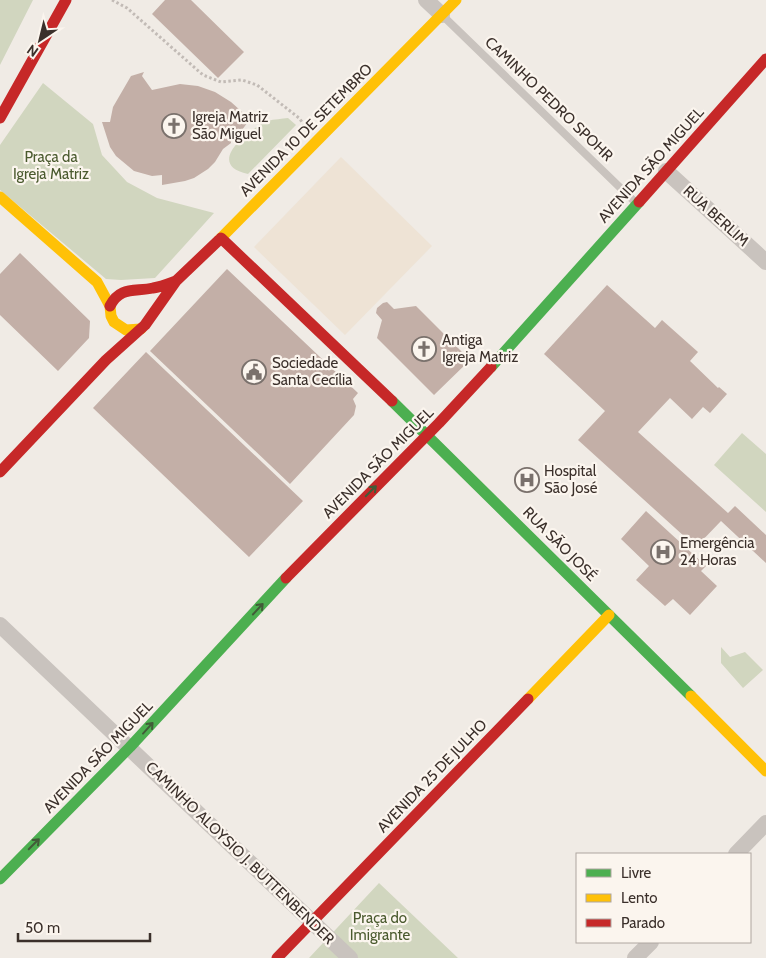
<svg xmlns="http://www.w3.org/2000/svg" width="766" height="958" font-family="Cabin,sans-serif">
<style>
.green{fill:#d1d6bf}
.plaza{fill:#eee3d5}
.building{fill:#c3afa7}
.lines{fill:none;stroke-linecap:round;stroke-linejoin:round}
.path{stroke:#c2bbb6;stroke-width:3;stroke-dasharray:2.5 2.5;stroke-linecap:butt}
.lane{stroke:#c9c3be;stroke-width:8}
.street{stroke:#c9c3be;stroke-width:16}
.fast{stroke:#4caf50;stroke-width:11}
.slow{stroke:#ffc107;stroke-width:11}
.jam{stroke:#c62828;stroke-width:11}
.oneway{stroke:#415c38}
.labels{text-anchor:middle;stroke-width:4.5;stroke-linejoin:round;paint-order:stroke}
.street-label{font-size:15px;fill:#3b302b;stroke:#fbf5ee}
.poi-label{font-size:15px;fill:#3b302b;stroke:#fbf5ee;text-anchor:start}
.park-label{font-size:15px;fill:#4a5a2e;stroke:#fbf5ee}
</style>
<rect width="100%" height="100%" fill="#f0ebe5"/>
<path class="green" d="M0,0h33l-33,65z
M43,83l50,41 9,31 25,27 30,16 57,15 -59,65 -34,2 -15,-1 -106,-89v-45z
M288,118l8,7 -48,49c-44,-9 0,-45 20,-53 6,-2 14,-2 20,-3z
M742,433l24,21v58l-52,-47z
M721,647l9,10 15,-5 18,18 -20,18 -22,-25z
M379,883l79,75h-149z"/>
<path class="plaza" d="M341,157l91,89 -87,89 -91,-88z"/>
<path class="building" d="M165,0h26l53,52 -26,26 -66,-64z
M144,72l-2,4 10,14 28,-6 18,2 17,6 16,10 19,17 -8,11 -12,2 1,11 -8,6 -8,13 -7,7 -14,9 -9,3 -23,4v-10l-10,1 -18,-5 -18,-15 -6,-9 -8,-25h8l3,-15 18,-31z
M20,253l70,68 -1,17 -31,33 -58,-56v-41z
M227,269l131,124 -5,6 3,7 -2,9 -64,69 -140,-133z
M607,285l48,43 7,-8 36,32 -8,9 28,27 1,-1 8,7 -17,19 -7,-6 -11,12 -22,-21 -32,34 90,81 7,-7 31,29v28l-45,-42 -25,26 -118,-107 27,-29 -61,-57z
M387,302l7,7 22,-3 54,54 -36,35 -57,-57 5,-18 -6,-7 1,-5 6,-5z
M146,352l157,149 -54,56 -156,-149z
M646,511l60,55 -5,5 16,15 -27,29 -17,-16 -8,7 -29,-26 13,-14 -28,-27z"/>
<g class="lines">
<path class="path" d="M112,0l15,8 76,67 18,7 21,-2 15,5 42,33 7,9"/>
<path class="lane" d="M442,15l193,187"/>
<path class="street" d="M426,0l16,15
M666,171l100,91
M0,625l350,333
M736,854l30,-31
M635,958l16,-16"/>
<path class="fast" d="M491,367l148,-165
M392,401l299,295
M0,879l130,-132 156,-169"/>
<path class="slow" d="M0,197l97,85 13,24 1,10 3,6 12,8 15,-1
M219,240l237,-240
M691,696l75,75
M528,699l81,-84"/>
<path class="jam" d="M0,118l66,-118
M639,202l127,-143
M221,238l171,163
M110,306c10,-20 25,-14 43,-18 8,-1 15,-4 23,-7
M0,472l106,-112 39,-35 31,-44 43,-41
M286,578l153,-155 52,-56
M277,958l251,-259"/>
</g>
<defs><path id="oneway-shaft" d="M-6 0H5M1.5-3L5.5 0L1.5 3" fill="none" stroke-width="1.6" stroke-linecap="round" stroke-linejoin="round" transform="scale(1.25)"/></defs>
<g class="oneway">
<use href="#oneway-shaft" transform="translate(371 491) rotate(-45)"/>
<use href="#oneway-shaft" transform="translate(258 609) rotate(-47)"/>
<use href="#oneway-shaft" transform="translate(148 728) rotate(-48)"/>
<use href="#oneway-shaft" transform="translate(34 844) rotate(-45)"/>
</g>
<defs>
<symbol id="church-ring" viewBox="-11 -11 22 22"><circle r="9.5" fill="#fbf5ee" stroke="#7a716c" stroke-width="1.5"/><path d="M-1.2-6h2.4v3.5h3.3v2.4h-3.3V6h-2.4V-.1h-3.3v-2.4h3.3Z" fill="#7a716c"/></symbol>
<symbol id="civic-ring" viewBox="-11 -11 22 22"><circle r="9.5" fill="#fbf5ee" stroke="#7a716c" stroke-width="1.5"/><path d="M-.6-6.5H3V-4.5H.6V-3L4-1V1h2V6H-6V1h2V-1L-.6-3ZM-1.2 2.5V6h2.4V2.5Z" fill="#7a716c"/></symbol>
<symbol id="hospital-ring" viewBox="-11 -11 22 22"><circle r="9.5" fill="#fbf5ee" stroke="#7a716c" stroke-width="1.5"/><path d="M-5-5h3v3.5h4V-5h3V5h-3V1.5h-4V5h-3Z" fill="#7a716c"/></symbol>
</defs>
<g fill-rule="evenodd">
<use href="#church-ring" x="160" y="112" width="28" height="28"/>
<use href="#church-ring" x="410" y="335" width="28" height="28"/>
<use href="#civic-ring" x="240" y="358" width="28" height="28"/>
<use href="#hospital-ring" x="513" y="466" width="28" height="28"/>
<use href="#hospital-ring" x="649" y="538" width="28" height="28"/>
</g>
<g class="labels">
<g class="street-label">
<text transform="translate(549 99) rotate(44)" y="5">CAMINHO PEDRO SPOHR</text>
<text transform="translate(306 130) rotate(-45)" y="5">AVENIDA 10 DE SETEMBRO</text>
<text transform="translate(651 165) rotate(-48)" y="5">AVENIDA SÃO MIGUEL</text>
<text transform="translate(716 216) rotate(42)" y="5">RUA BERLIM</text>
<text transform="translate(378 463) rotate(-45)" y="5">AVENIDA SÃO MIGUEL</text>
<text transform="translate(560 544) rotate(45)" y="5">RUA SÃO JOSÉ</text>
<text transform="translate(98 757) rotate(-46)" y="5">AVENIDA SÃO MIGUEL</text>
<text transform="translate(432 776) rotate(-46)" y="5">AVENIDA 25 DE JULHO</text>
<text transform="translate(240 853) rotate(44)" y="5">CAMINHO ALOYSIO J. BUTTENBENDER</text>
</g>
<g class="poi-label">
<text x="192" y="122">Igreja Matriz<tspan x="192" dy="17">São Miguel</tspan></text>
<text x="442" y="345">Antiga<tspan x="442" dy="17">Igreja Matriz</tspan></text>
<text x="272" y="368">Sociedade<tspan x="272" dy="17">Santa Cecília</tspan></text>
<text x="544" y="476">Hospital<tspan x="544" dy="17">São José</tspan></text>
<text x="680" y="548">Emergência<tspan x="680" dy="17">24 Horas</tspan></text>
</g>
<g class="park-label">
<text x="51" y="162">Praça da<tspan x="51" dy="17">Igreja Matriz</tspan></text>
<text x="380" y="923">Praça do<tspan x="380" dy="17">Imigrante</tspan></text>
</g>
</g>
<rect x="576" y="853" width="175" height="90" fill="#fbf5ee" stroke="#aea6a0"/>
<rect x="586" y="869" width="25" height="8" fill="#4caf50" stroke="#aea6a0"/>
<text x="621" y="878" font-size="15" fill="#3b302b">Livre</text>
<rect x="586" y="894" width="25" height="8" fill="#ffc107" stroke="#aea6a0"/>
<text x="621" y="903" font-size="15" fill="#3b302b">Lento</text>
<rect x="586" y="919" width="25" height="8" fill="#c62828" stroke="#aea6a0"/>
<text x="621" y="928" font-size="15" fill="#3b302b">Parado</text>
<g transform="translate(40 40) rotate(215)" stroke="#fbf5ee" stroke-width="4" paint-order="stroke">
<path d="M0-4L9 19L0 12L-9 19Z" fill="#3b302b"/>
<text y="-8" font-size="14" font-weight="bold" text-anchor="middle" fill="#3b302b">N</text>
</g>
<path d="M18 933v8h132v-8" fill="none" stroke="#3b302b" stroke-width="2.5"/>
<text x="25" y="933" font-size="15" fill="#3b302b" stroke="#fbf5ee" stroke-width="4" paint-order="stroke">50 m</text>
</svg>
